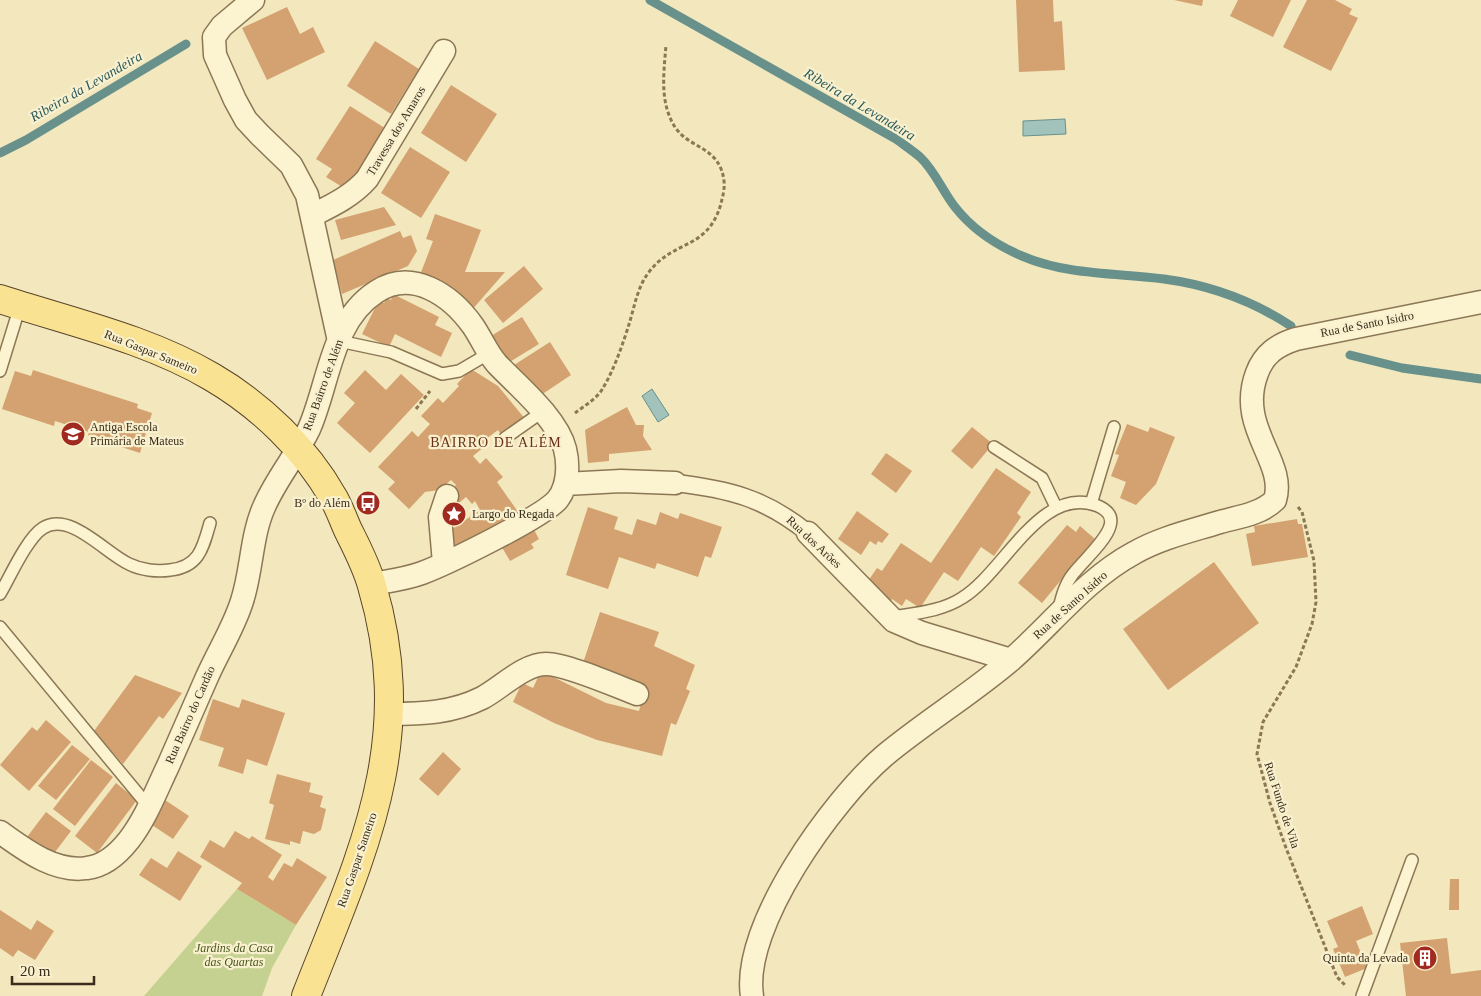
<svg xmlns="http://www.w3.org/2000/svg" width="1481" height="996" font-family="Georgia,serif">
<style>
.green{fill:#c4d191}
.water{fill:#a1c3bc;stroke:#68918b}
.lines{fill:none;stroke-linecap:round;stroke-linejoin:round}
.stream{stroke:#68918b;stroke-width:9}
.building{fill:#d4a270}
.service-casing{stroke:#8c7755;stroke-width:14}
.pedestrian-casing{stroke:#8c7755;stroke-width:19}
.minor-casing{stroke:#8c7755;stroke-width:25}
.primary-casing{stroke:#59442a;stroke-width:30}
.path{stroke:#8c7755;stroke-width:3;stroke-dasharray:4 2.5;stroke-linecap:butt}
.service{stroke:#fcf3d1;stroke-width:11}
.pedestrian{stroke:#fcf3d1;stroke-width:16}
.minor{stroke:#fcf3d1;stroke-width:22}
.primary{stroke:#f9e291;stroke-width:28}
.labels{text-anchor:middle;stroke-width:4.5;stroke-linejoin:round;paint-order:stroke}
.street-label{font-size:12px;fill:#392c1b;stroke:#f9f0ce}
.poi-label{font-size:12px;fill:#392c1b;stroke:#f9f0ce;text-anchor:start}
.park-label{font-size:12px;font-style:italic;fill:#45581f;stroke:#f9f0ce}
.water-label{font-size:14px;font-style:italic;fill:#29595b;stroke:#f9f0ce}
.neighbourhood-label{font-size:14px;letter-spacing:1px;fill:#6a2f16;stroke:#f9f0ce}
</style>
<rect width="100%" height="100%" fill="#f2e7bd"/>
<path class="green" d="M237,889l59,36 -24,43 -10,28h-118z"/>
<path class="water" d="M1065,119l1,15 -43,2v-15z
M652,389l17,26 -11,7 -16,-26z"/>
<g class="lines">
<path class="stream" d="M650,0l246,139c8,6 17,12 24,18 15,14 23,35 35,50 18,23 41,38 67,49 44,19 94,17 142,23 45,6 89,22 127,47
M0,153l26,-13 160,-96
M1350,355l52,13 79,11"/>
</g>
<path class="building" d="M1016,0h37l1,22 8,-1 3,49 -46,2z
M1174,0h29l-1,6z
M1238,0h53l-18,37 -43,-21z
M1307,0h28l17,9 -3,5 9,4 -27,53 -48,-24z
M287,7l13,27 13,-7 12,25 -58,28 -25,-52z
M375,41l44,28 -28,45 -44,-28z
M451,85l46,29 -31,48 -45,-29z
M350,106l38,24 -39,61 -23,-14 6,-8 -16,-10z
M410,147l40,25 -29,46 -40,-25z
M384,207l12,18 -55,15 -6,-20z
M435,214l46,16 -16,42h40l-34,39 -51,-36 13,-34 -7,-2z
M400,231l3,7 8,-3 6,16 -9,15 -66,28 -9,-34z
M524,266l19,23 -40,34 -19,-23z
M393,294l46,23 -4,8 17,8 -11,24 -46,-23 -6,13 -27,-13 17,-34 5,3 3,-5 4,2z
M522,317l17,27 -31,19 -17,-27z
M550,342l21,33 -36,24 -21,-34z
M471,369l27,17 28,34 -24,16 -4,-6 -12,9 3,4 -16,13 7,8 6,-6 17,19 -6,5 24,34 -67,36 -9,-18 35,-24 -5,-9 -3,3 -6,-7 -7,6 -10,-11 7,-7 -5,-5 -12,10 -14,2 -16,17 -21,-20 7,-7 -17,-15 34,-36 6,6 12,-13 -9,-8 17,-18 5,5 16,-17 -2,-2z
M33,370l105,34 -1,4 15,5 -12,40 -52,-17 1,-4 -34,-11 -1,5 -52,-17 13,-38 16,5z
M365,370l21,20 15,-16 23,21 -54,58 -33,-30 18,-20 -11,-10z
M627,407l9,18h8l-1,11 9,14 -43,4v7l-21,2 -3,-33z
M1127,424l21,8 2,-5 25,10 -19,47 -20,21 -16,-7 6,-16 -15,-6 8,-21 -4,-1z
M972,427l21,17 -21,25 -21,-18z
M886,453l26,18 -16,22 -25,-19z
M996,468l35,24 -14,21 4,4 -27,39 -13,-9 -23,34 -14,-9 -24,36 -14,-9 -4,7 -10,-7 -3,5 -25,-17 13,-19 5,3 19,-28 30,20z
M588,507l30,10 -4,12 18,6 5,-16 19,6 4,-13 18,7 2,-6 42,14 -11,31 -6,-2 -7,21 -41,-14 -2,6 -36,-12 -11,32 -42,-14z
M857,511l32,23 -7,9 -4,-2 -2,4 -6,-4 -9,14 -23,-16z
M1297,519l1,5h4l6,33 -56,9 -6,-32 9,-2 -1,-6z
M1067,525l9,7 4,-6 15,13 -53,64 -24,-20z
M532,526l7,13 -8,5 3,4 -24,13 -10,-17z
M1214,562l45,61 -91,67 -45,-61z
M600,612l59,20 -5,14 41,19 -9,24 4,2 -14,34 -5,-2 -9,33 -65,-16 -43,-17 -41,-21 9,-19 11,5 8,-17 65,32 33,8 6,-24 -63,-21z
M135,675l47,18 -19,26 -4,-3 -36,48 -29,-33z
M213,699l26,9 3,-9 43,14 -18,53 -20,-7 -4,15 -25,-8 6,-18 -25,-8z
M46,720l25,22 -42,49 -29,-26 32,-38 5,4z
M72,745l18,14 -34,41 -18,-14z
M443,752l18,17 -23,27 -19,-17z
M91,760l22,17 -38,49 -22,-17z
M277,774l34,9 -2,9 14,4 -3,11 6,2 -5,21 -7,4 -11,-3 -3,13 -10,-3v4l-25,-6 9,-34 -5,-2z
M116,783l21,17 -40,53 -22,-17z
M162,798l27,18 -16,23 -27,-18z
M46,812l25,19 -19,25 -25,-19z
M235,831l14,8 3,-3 30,19 -14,22 5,4 11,-18 8,4 5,-9 30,19 -31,48 -59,-36 5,-6 -42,-26 10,-17 14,8z
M178,851l24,15 -22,35 -41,-26 12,-17 16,10z
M1450,879h9v31h-10z
M1362,906l11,28 -17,7 11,27 -22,9 -12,-28 5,-2 -11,-26z
M0,910l31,20 6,-10 17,11 -19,29 -17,-10 -5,7 -13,-9z
M1447,938l4,36 30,-4v26h-75l-6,-53z"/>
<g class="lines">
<defs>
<path id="service" d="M339,341l52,11 51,22 17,-3 29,-17
M0,371l20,-65
M505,438l37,-26
M994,447l48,31 14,29
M1091,504l23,-77
M0,594c10,-17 27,-56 43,-66 27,-17 62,25 86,36 12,6 28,8 41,6 29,-3 33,-22 40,-47
M893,617c24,-4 49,-6 69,-19 42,-25 79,-115 136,-92 9,4 15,10 12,20 -4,15 -27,35 -37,48 -8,10 -11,22 -14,34
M0,627l149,180
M1362,996l50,-136"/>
<path id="pedestrian" d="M675,483c53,6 90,15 133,50"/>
<path id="minor" d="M253,0l-31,26 -8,11 1,18 20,45 11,20 14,15 31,30 16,30 32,146
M313,215c20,-10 39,-19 54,-36l77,-128
M565,484l56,-3 54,2
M808,533l86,88 28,12 89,27
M444,563l-4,-46 7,-21
M389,714c33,0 63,-1 93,-16 19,-10 42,-34 64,-34 20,0 70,22 91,30
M0,832c25,18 55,41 87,36 18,-2 31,-14 42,-28 17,-22 27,-49 39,-74 13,-30 26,-59 39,-89 11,-25 27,-50 35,-76 10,-30 9,-65 22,-94 12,-28 32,-51 45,-78 20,-45 22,-108 67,-137 36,-24 75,3 97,34 9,13 14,27 24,38 22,23 60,54 68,85 4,16 3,37 -7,50 -13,17 -112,65 -136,74 -16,6 -33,8 -50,11
M752,996c-11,-70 81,-196 132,-240 41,-34 87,-62 127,-96 41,-36 75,-81 123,-107 26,-15 57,-22 86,-31 18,-5 41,-8 55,-22 12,-39 -39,-72 -18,-127 7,-19 20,-28 39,-34l185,-37"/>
<path id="primary" d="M0,299c71,23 148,40 212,78 48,28 94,72 121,120 6,10 10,22 15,33 9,18 19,37 24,56 46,156 -10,267 -66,410"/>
</defs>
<use href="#service" class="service-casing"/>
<use href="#pedestrian" class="pedestrian-casing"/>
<use href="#minor" class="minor-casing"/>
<use href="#primary" class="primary-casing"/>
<path class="path" d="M416,409l14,-18
M575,413c9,-7 23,-15 28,-25 11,-18 21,-47 27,-67 5,-17 8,-35 19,-49 24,-32 57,-22 71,-65 2,-8 5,-17 4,-26 -4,-35 -35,-32 -49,-54 -16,-25 -11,-55 -9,-82
M1298,507l4,5 12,49 2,41 -4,22 -16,43 -33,55 -6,32 13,49 16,45 51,129 8,8"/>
<use href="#service" class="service"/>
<use href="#pedestrian" class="pedestrian"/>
<use href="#minor" class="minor"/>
<use href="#primary" class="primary"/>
</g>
<defs>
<symbol id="school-disc" viewBox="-11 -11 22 22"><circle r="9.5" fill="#a02a1f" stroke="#f9f0ce"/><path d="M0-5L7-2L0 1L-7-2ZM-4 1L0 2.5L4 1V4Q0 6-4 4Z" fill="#fff"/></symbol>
<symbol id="bus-disc" viewBox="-11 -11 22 22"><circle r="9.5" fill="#a02a1f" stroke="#f9f0ce"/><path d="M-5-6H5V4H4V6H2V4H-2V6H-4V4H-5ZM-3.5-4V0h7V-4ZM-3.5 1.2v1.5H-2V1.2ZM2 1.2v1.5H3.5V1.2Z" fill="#fff"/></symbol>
<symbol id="sight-disc" viewBox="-11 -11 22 22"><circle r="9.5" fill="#a02a1f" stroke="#f9f0ce"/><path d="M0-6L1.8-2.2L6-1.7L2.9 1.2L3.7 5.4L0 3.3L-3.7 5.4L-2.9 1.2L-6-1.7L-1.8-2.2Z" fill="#fff"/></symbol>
<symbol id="building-disc" viewBox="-11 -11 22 22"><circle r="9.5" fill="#a02a1f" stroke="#f9f0ce"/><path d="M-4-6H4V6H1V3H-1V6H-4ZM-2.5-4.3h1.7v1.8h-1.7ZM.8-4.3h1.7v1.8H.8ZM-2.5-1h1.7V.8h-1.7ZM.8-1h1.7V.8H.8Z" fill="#fff"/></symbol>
</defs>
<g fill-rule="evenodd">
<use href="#school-disc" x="59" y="420" width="28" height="28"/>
<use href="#bus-disc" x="354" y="489" width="28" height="28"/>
<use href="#sight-disc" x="440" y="500" width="28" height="28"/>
<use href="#building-disc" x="1411" y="944" width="28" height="28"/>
</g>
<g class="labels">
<g class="street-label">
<text transform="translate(396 131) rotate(-59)" y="4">Travessa dos Amaros</text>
<text transform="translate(1367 324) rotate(-11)" y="4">Rua de Santo Isidro</text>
<text transform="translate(151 352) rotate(22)" y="4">Rua Gaspar Sameiro</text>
<text transform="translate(323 385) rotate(-70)" y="4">Rua Bairro de Além</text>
<text transform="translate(814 542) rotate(43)" y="4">Rua dos Arões</text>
<text transform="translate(1070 605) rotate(-42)" y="4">Rua de Santo Isidro</text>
<text transform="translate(190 715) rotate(-66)" y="4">Rua Bairro do Cardão</text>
<text transform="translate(1282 805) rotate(72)" y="4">Rua Fundo de Vila</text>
<text transform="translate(357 860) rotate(-71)" y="4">Rua Gaspar Sameiro</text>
</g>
<g class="poi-label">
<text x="90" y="431">Antiga Escola<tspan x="90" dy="14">Primária de Mateus</tspan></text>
<text x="350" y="507" text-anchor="end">Bº do Além</text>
<text x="472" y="518">Largo do Regada</text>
<text x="1408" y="962" text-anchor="end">Quinta da Levada</text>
</g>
<g class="park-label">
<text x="234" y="952">Jardins da Casa<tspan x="234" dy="14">das Quartas</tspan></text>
</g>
<g class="water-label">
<text transform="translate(86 86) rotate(-30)" y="5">Ribeira da Levandeira</text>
<text transform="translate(860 104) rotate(31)" y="5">Ribeira da Levandeira</text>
</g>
<g class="neighbourhood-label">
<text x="496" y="447">BAIRRO DE ALÉM</text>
</g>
</g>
<path d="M12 976v8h82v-8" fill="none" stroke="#392c1b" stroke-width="2.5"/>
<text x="20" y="976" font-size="15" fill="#392c1b" stroke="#f9f0ce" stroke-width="4" paint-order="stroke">20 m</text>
</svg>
